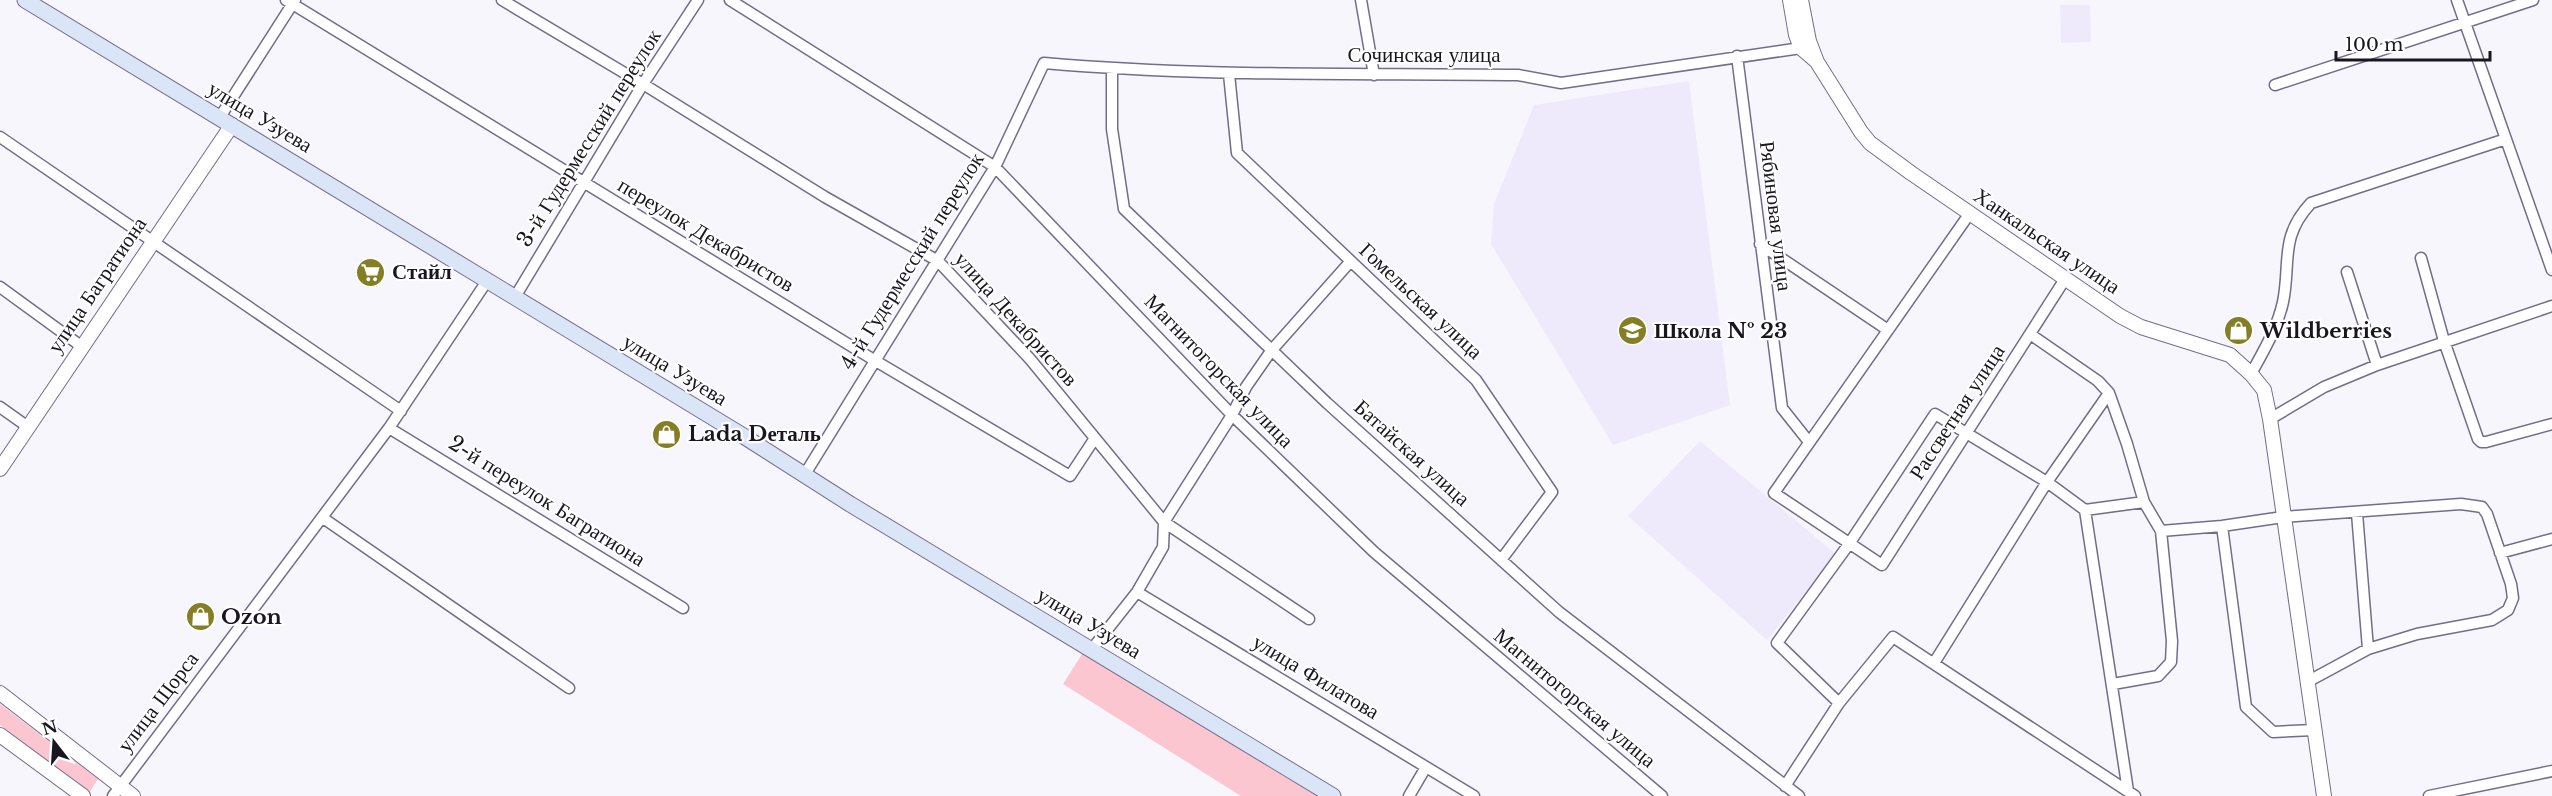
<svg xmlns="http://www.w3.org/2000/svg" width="2552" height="796" font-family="'Libre Baskerville',serif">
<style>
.built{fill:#eeeafb}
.green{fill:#fcc6d1}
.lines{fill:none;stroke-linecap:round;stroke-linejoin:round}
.minor-casing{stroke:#746c8b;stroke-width:13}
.tertiary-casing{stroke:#746c8b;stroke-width:16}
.secondary-casing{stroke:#746c8b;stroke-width:17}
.minor{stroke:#fff;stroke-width:10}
.tertiary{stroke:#fff;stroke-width:14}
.secondary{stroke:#dbe5f8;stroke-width:15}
.labels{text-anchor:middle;stroke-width:4.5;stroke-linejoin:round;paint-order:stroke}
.street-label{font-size:21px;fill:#191521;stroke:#fff}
.poi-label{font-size:21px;font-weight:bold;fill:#191521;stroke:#fff;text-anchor:start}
</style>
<rect width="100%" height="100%" fill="#f7f6fd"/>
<path class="built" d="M2060,5h30l1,37 -30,1z
M1689,81l41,324 -117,40 -122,-201 3,-40 40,-99z
M1700,441l136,113 -69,86 -139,-124z"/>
<path class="green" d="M1084,651l238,145h-81l-178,-112z
M0,704l98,75 -9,14 -89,-68z"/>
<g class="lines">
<defs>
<path id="minor" d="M286,0l588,360 196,116 25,-38
M502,0l141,84 182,113 113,64 92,98 134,163 145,97
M730,0l265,167 237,248 142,137 288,244
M1361,0l13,75
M2457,0l95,270
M1737,56l45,352 27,34
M1112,69v60l12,80 203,194 232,209 240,184
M1229,74l8,79 239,227 76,112 -51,68
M2275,85l258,-85
M220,117l75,-117
M0,137l401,274
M1970,213l-196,280 108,72 183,-286
M1760,244l128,86
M2421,258l23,83 34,98 3,3h5l66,-18
M2347,272l30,93
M0,287l81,59
M515,297l128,-213 55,-84
M2030,334l68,47 11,12 18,51 17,58 17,29 11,110 -1,21 -13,14 -45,8
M2251,374c13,-24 26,-45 32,-72 8,-39 -4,-65 28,-99l195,-64
M0,407l28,20
M2270,419l54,-32 53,-22 175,-59
M389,428l294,180
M805,474l190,-307 49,-104c158,14 316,10 474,12l43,8 240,-35
M2085,510l43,281
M2357,513l11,136
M323,518l246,170
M2222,526l24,181 27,25 41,-2
M2161,531l61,-5 61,-9 178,-13 21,3 5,7 24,70 2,14 -5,12 -16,10 -75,14 -49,15 -61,33
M2500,553l52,-14
M1137,592l337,204
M1092,649l45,-57 26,-45 1,-25 68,-107 14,-28 25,-36 79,-89
M1934,663l113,-181 62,-89
M1839,703l-62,-60 72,-99 86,-130 112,68 38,28 59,-8
M1785,786l54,-83 54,-66 242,159
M113,796l276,-368 98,-147
M1409,796l17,-29
M2429,796l123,-25"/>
<path id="tertiary" d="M1790,0l6,35 5,13 14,12
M1801,0l8,41 8,21 44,70 9,11 41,30 209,143 21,11 89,28 21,19 13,16 6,29 54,377
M0,469l232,-344
M0,693l133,103
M0,735l83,61"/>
<path id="secondary" d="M25,0l720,437 105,67 483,292"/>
</defs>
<use href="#minor" class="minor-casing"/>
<use href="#tertiary" class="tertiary-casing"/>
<use href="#secondary" class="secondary-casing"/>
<use href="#minor" class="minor"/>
<use href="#tertiary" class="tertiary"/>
<use href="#secondary" class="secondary"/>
</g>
<defs>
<symbol id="supermarket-disc" viewBox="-11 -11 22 22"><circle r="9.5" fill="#857e25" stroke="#fff"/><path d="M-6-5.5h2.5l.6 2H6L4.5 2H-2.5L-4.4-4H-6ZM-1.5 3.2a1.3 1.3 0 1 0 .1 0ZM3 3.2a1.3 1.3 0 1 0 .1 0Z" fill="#fff"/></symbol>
<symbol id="school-disc" viewBox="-11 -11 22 22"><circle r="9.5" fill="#857e25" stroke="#fff"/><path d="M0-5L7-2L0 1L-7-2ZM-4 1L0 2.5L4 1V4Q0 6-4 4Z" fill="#fff"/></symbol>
<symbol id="shop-disc" viewBox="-11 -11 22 22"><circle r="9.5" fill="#857e25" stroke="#fff"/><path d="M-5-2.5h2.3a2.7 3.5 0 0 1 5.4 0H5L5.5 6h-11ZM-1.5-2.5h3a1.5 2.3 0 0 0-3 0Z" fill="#fff"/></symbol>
</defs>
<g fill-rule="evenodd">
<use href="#supermarket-disc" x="354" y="256" width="33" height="33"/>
<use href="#school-disc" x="1616" y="314" width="33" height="33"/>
<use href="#shop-disc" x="2222" y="314" width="33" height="33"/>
<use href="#shop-disc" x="650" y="418" width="33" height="33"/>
<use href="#shop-disc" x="184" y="600" width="33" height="33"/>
</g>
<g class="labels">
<g class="street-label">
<text x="1424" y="62">Сочинская улица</text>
<text transform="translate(260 117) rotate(31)" y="7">улица Узуева</text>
<text transform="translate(589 138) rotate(-58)" y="7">3-й Гудермесский переулок</text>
<text transform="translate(1776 216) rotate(83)" y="7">Рябиновая улица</text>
<text transform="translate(706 235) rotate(31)" y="7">переулок Декабристов</text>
<text transform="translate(2047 241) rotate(34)" y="7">Ханкальская улица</text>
<text transform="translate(912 261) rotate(-58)" y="7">4-й Гудермесский переулок</text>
<text transform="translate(97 285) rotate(-56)" y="7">улица Багратиона</text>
<text transform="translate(1421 301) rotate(43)" y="7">Гомельская улица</text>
<text transform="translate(1016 319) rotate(48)" y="7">улица Декабристов</text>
<text transform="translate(675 370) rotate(31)" y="7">улица Узуева</text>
<text transform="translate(1219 371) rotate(46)" y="7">Магнитогорская улица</text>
<text transform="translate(1957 412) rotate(-57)" y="7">Рассветная улица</text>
<text transform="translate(1412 453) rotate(42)" y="7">Батайская улица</text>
<text transform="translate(547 501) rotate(32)" y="7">2-й переулок Багратиона</text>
<text transform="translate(1089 623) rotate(31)" y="7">улица Узуева</text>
<text transform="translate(1316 677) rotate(31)" y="7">улица Филатова</text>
<text transform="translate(1575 698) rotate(40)" y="7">Магнитогорская улица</text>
<text transform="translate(158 702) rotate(-53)" y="7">улица Щорса</text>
</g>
<g class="poi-label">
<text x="392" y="279">Стайл</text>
<text x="1654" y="338">Школа № 23</text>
<text x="2260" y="338">Wildberries</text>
<text x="688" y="441">Lada Dеталь</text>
<text x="221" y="624">Ozon</text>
</g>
</g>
<g transform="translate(54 742) rotate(343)" stroke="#ffffff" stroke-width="4.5" paint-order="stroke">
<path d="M0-4.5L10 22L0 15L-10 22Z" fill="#191521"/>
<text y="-9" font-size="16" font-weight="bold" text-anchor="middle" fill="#191521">N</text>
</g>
<path d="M2336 51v9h154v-9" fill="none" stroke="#191521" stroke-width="3"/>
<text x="2345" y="51" font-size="18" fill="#191521" stroke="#ffffff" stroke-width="4.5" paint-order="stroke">100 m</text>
</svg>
